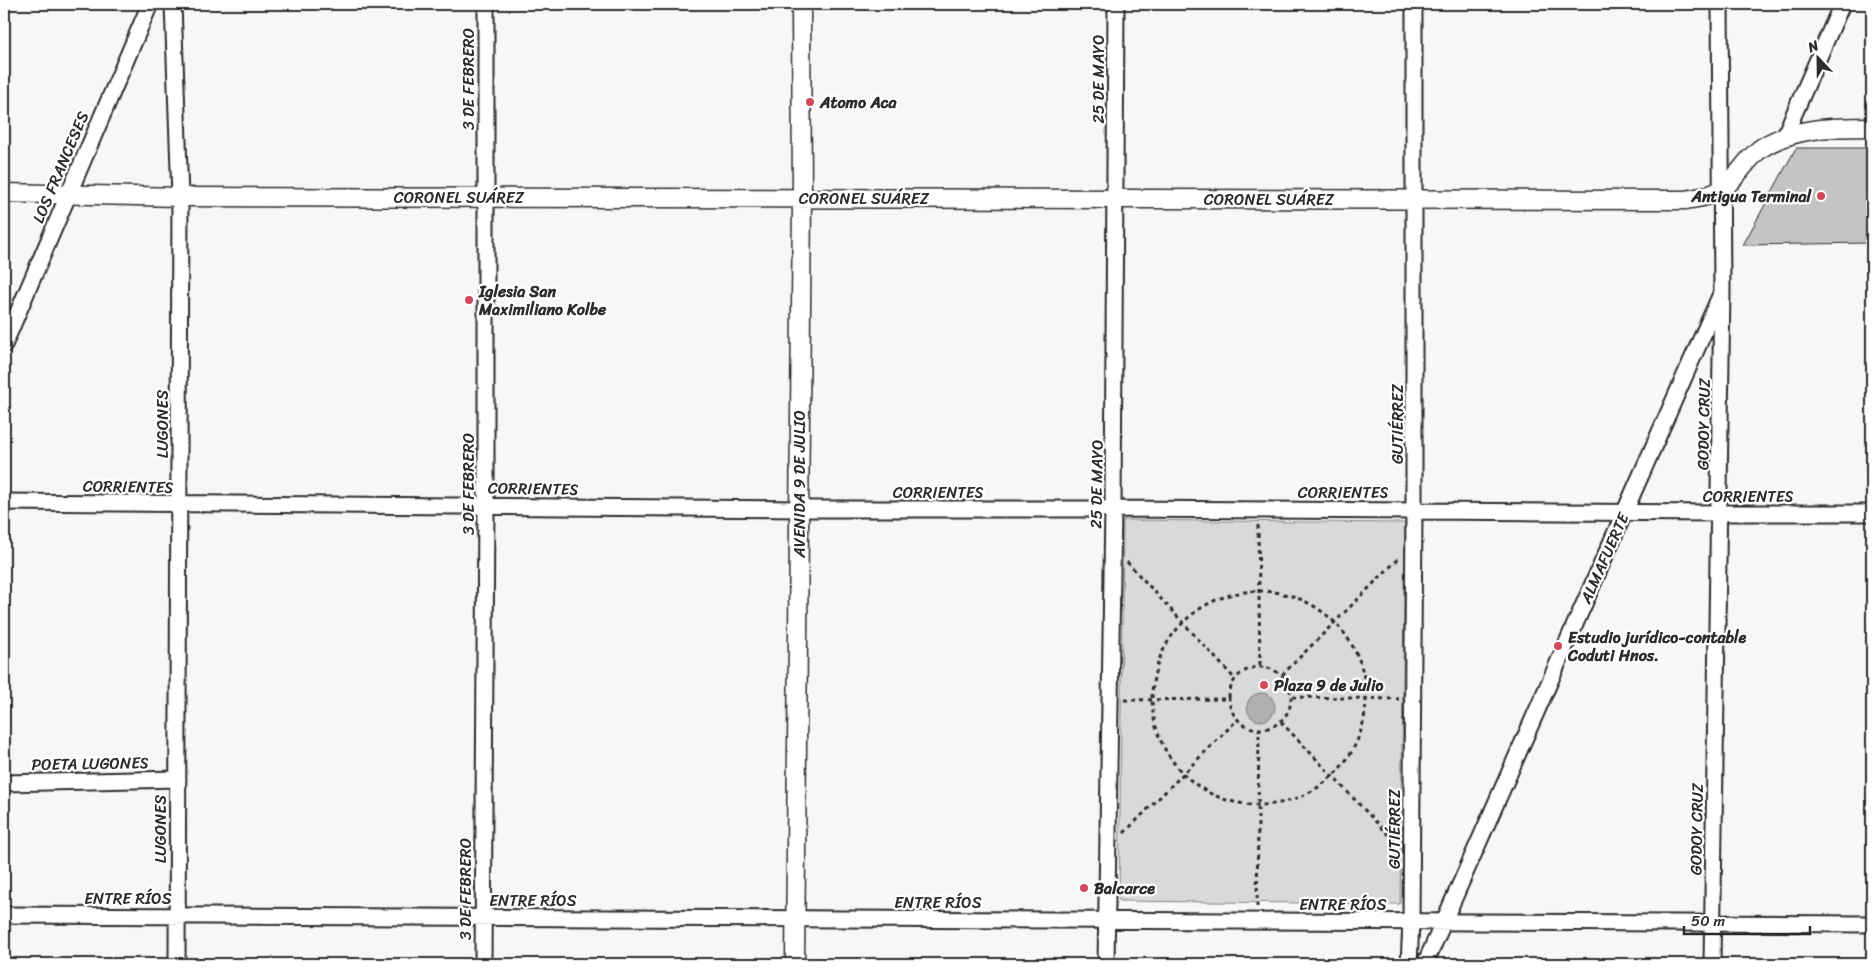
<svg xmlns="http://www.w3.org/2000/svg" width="1876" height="968" font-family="Sriracha,sans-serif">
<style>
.green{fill:#d9d9d9;stroke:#828282}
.water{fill:#b0b0b0;stroke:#7b7b7b}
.building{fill:#c4c4c4;stroke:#2b2b2b}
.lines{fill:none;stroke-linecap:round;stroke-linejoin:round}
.minor-casing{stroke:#2b2b2b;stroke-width:19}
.tertiary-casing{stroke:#2b2b2b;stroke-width:21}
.path{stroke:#2b2b2b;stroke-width:3;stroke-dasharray:4 4;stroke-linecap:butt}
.minor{stroke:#fff;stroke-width:15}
.tertiary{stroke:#fff;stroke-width:18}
.poi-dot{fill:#d1495b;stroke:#fff;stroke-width:2}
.labels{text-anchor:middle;stroke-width:4.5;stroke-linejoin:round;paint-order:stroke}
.street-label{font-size:16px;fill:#2b2b2b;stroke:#fff}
.poi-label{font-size:16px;font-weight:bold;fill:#2b2b2b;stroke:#fff;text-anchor:start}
</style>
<rect width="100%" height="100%" fill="#f7f7f7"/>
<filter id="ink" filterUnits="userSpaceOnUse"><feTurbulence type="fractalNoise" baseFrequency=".02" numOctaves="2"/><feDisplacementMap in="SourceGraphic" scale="10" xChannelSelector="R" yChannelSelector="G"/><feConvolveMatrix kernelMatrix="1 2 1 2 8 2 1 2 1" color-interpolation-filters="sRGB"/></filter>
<g filter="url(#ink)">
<path class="green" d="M1123,520l282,3 -5,381 -281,-3z"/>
<path class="water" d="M1247 707a14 14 0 1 1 28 0a14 14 0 1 1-28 0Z"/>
<path class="building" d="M1796,148h76v95l-129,2z"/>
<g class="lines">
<defs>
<path id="minor" d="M173,4l7,193 -3,767
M1784,137l58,-133
M4,345l146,-341
M4,502l795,7h314l607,4h152
M4,783l174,-4
M4,915l1868,9
M483,964l3,-459v-501
M1106,964l7,-455 3,-505
M1409,964l2,-42 3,-412v-506
M1425,964l295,-668
M1712,964l10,-674 -2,-286"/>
<path id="tertiary" d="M4,193l176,4 1505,3c12,-2 27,-4 37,-11 16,-11 25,-32 41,-42 32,-20 73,-20 109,-20
M795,964l7,-766 -1,-194"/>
</defs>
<use href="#minor" class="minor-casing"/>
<use href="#tertiary" class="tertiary-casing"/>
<path class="path" d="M1258,525l2,142
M1127,562l108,117
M1152 698a107 107 0 1 1 214 0a107 107 0 1 1-214 0Z
M1229 698a31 31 0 1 1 62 0a31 31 0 1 1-62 0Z
M1282,675l116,-116
M1292,697l107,2
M1124,700l104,-1
M1281,722l115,121
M1124,833l113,-113
M1257,907l2,-177"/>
<use href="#minor" class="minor"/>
<use href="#tertiary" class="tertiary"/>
</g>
</g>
<g class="poi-dot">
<circle cx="810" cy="102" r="5"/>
<circle cx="1821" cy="196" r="5"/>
<circle cx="469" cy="300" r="5"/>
<circle cx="1558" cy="646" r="5"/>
<circle cx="1264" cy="685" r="5"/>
<circle cx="1084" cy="888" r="5"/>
</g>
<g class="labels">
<g class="street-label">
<text transform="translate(468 79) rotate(-90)" y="6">3 DE FEBRERO</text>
<text transform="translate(1098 79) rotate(-90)" y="6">25 DE MAYO</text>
<text transform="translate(60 167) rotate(-67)" y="6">LOS FRANCESES</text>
<text x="459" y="203">CORONEL SUÁREZ</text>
<text x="864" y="204">CORONEL SUÁREZ</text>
<text x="1269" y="205">CORONEL SUÁREZ</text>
<text transform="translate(162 424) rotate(-90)" y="6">LUGONES</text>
<text transform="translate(1397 424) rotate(-90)" y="6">GUTIÉRREZ</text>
<text transform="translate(1703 424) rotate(-89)" y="6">GODOY CRUZ</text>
<text transform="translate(468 484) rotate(-90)" y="6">3 DE FEBRERO</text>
<text transform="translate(799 484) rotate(-90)" y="6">AVENIDA 9 DE JULIO</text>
<text transform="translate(1096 484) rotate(-89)" y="6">25 DE MAYO</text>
<text transform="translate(128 486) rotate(1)" y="6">CORRIENTES</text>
<text transform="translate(533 488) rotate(1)" y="6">CORRIENTES</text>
<text x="938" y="498">CORRIENTES</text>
<text x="1343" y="498">CORRIENTES</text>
<text x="1748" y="502">CORRIENTES</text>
<text transform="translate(1604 558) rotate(-66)" y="6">ALMAFUERTE</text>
<text transform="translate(90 763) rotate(-1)" y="6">POETA LUGONES</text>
<text transform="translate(160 829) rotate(-90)" y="6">LUGONES</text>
<text transform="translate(1394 829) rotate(-90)" y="6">GUTIÉRREZ</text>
<text transform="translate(1696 829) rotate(-89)" y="6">GODOY CRUZ</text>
<text transform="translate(465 889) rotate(-90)" y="6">3 DE FEBRERO</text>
<text x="128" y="904">ENTRE RÍOS</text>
<text x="533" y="906">ENTRE RÍOS</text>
<text x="938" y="908">ENTRE RÍOS</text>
<text x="1343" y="910">ENTRE RÍOS</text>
</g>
<g class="poi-label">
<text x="820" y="108">Atomo Aca</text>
<text x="1811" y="202" text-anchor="end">Antigua Terminal</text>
<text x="479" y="297">Iglesia San<tspan x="479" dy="18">Maximiliano Kolbe</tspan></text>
<text x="1568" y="643">Estudio jurídico-contable<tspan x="1568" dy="18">Coduti Hnos.</tspan></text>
<text x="1274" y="691">Plaza 9 de Julio</text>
<text x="1094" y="894">Balcarce</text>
</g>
</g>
<rect width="1876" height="968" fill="none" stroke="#fff" stroke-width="20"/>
<rect x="10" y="10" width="1856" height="948" fill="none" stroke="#2b2b2b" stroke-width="2" filter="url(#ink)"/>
<g transform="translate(1818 58) rotate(338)" stroke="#ffffff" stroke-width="4" paint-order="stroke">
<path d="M0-4L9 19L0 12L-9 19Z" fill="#2b2b2b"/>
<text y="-8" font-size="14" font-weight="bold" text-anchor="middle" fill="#2b2b2b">N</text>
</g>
<path d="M1684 926v8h126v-8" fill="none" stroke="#2b2b2b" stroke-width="2.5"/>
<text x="1691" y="926" font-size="15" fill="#2b2b2b" stroke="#ffffff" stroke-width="4" paint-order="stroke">50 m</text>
</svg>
